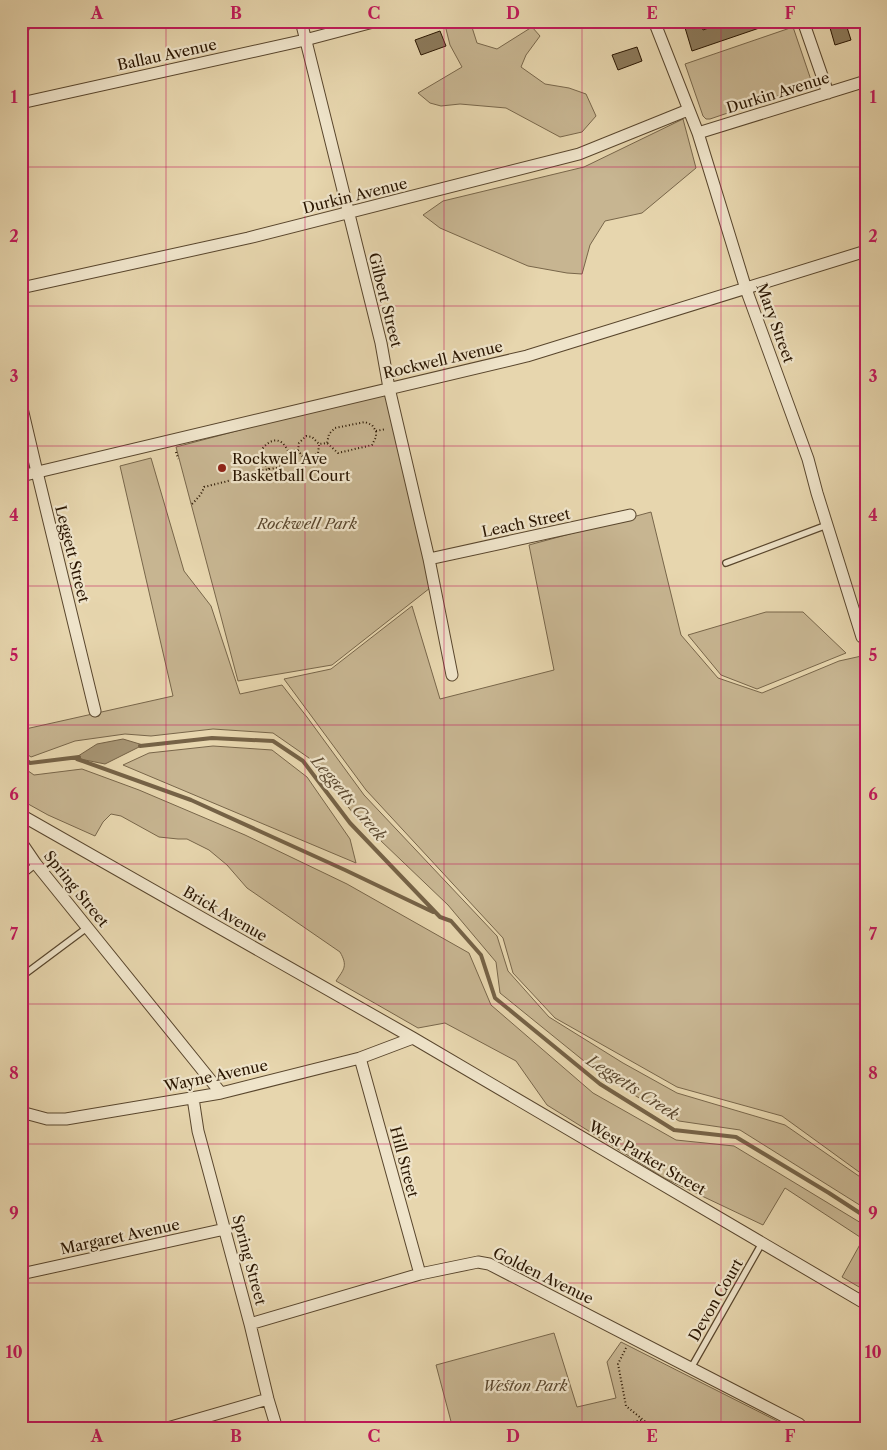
<svg xmlns="http://www.w3.org/2000/svg" width="887" height="1450" font-family="'Libre Caslon Text',serif">
<style>
.green{fill:#c7b591;stroke:#78664a}
.water{fill:#a79574;stroke:#756246}
.lines{fill:none;stroke-linecap:round;stroke-linejoin:round}
.stream{stroke:#756246;stroke-width:4}
.building{fill:#8c7a5b;stroke:#2a1602}
.service-casing{stroke:#59462d;stroke-width:8}
.minor-casing{stroke:#59462d;stroke-width:13}
.path{stroke:#2a1602;stroke-width:2;stroke-dasharray:1 2.5;stroke-linecap:butt}
.service{stroke:#efe4ca;stroke-width:5.5}
.minor{stroke:#efe4ca;stroke-width:11}
.grid{fill:none;stroke:#c2185b;stroke-width:1;stroke-opacity:0.55}
.poi-dot{fill:#8f2418;stroke:#efe4ca;stroke-width:2}
.labels{text-anchor:middle;stroke-width:4.5;stroke-linejoin:round;paint-order:stroke}
.street-label{font-size:15px;fill:#2a1602;stroke:#efe4ca}
.poi-label{font-size:15px;fill:#2a1602;stroke:#efe4ca;text-anchor:start}
.park-label{font-size:15px;font-style:italic;fill:#59462d;stroke:#efe4ca}
.water-label{font-size:16px;font-style:italic;fill:#5c4930;stroke:#efe4ca}
.neatline{fill:none;stroke:#c2185b;stroke-width:2}
.grid-label{font-size:16px;text-anchor:middle;font-weight:bold;fill:#c2185b}
</style>
<rect width="100%" height="100%" fill="#e7d6ae"/>
<filter id="stains"><feTurbulence type="fractalNoise" baseFrequency=".004" numOctaves="4"/><feColorMatrix values="0 0 0 0 .2 0 0 0 0 .09 0 0 0 0 .02 0 0 0 .5 -.17"/></filter>
<radialGradient id="worn" r=".72"><stop offset=".6" stop-color="#630" stop-opacity="0"/><stop offset="1" stop-color="#630" stop-opacity=".3"/></radialGradient>
<path class="green" d="M444,21h26l7,22 20,6 35,-22 8,9 -14,19 -5,12 24,17 24,4 17,6 10,22 -14,16 -22,5 -54,-29 -46,-4 -19,2 -11,-3 -12,-10 44,-26 -12,-22z
M793,27l18,53 -1,5 -100,34h-4l-3,-3 -18,-52z
M683,119l13,49 -54,45 -37,8 -15,24 -8,29 -15,-1 -39,-7 -88,-38 -17,-13 20,-14 141,-34z
M387,391l43,197 -98,77 -94,16 -62,-234z
M151,458l33,113 27,35 29,88 42,-9 25,32 57,78 133,141 11,35 41,46 74,46 54,30 108,32 81,56v28l-126,-79 -61,-9 -74,-43 -105,-85 -4,-31 -48,-57 -91,-87 -48,-60 -36,-25 -60,-4 -62,7 -26,-2 -50,7 -44,16 -10,-7v-20l152,-34 -53,-230z
M651,512l30,123 37,43 44,15 77,-32 27,-6v522l-84,-61 -105,-29 -122,-69 -42,-45 -10,-35 -137,-148 -82,-111 47,-10 81,-63 28,93 114,-29 -25,-125z
M766,612h37l43,41 -89,36 -36,-14 -33,-40z
M213,746l59,4 35,27 43,62 6,24 -233,-98 26,-12z
M21,766l13,9 48,-6 57,21 106,45 102,49 122,69 22,52 102,88 83,47 58,6 132,80v65l-24,-14 21,-38 -78,-51 -22,37 -99,-47 -117,-73 -31,-44 -71,-38 -27,5 -82,-47c8,-12 12,-15 4,-29l-93,-64 -20,-23 -18,-15 -22,-11h-9l-19,-2 -38,-21 -10,-2 -8,8 -8,14 -47,-21 -27,-15z
M554,1333l23,74 39,-9 -9,-36 14,-20 172,87h-340l-17,-64z"/>
<path class="water" d="M123,739l20,6 -38,19 -30,-6 22,-14z"/>
<g class="lines">
<path class="stream" d="M140,746l72,-8 61,3 30,20 47,62 90,94 11,4 30,34 14,43 105,86 74,46 62,7 93,56 37,24
M21,756l9,7 49,-6
M77,759l114,41 154,70 88,42"/>
</g>
<path class="building" d="M683,21h17l3,9 25,-9h46v2l-82,28z
M828,21h17l6,19 -16,5z
M440,31l6,15 -25,9 -6,-15z
M637,47l5,14 -24,9 -6,-15z"/>
<g class="lines">
<defs>
<path id="service" d="M726,563l101,-38
M21,876l15,-12
M21,977l67,-50
M691,1368l71,-125"/>
<path id="minor" d="M301,21l80,322 8,45 40,171 23,116
M654,21l44,112 48,156 62,170 9,34 45,144
M803,21l25,72
M21,33l5,-12
M21,103l284,-63 72,-19
M698,133l168,-52
M21,288l227,-50 331,-84 109,-44
M21,404l16,68 58,239
M21,476l506,-120 339,-105
M429,559l201,-44
M21,815l392,223 453,266
M21,842l15,22 185,229
M360,1058l60,216
M193,1098l5,33 52,193 18,75 9,30
M21,1112l26,7h19l155,-26 139,-35 53,-20
M21,1274l204,-45
M250,1324l170,-50 58,-12 11,2 310,160 5,5
M164,1429l104,-30"/>
</defs>
<use href="#service" class="service-casing"/>
<use href="#minor" class="minor-casing"/>
<path class="path" d="M376,431l10,-2
M298,450l4,6 9,1 7,-4 1,-8
M176,452l2,7
M269,469c12,-1 20,-5 19,-18
M192,504c5,-5 10,-10 12,-17l44,-11v-3l21,-4 -8,-9 -1,-8c8,-12 20,-18 28,-1l10,-1 1,-7 7,-7 6,1 7,7 8,-1 2,-9 6,-6 30,-6 7,3 4,6v6l-4,8 -34,8 -11,-10
M626,1348l-8,16 8,42 26,21
M534,1429l17,-5 38,5
M599,1429l44,-9"/>
<use href="#service" class="service"/>
<use href="#minor" class="minor"/>
</g>
<path class="grid" d="M166,21v1408M305,21v1408M444,21v1408M582,21v1408M721,21v1408M21,167h845M21,306h845M21,446h845M21,586h845M21,725h845M21,864h845M21,1004h845M21,1144h845M21,1283h845"/>
<circle class="poi-dot" cx="222" cy="468" r="5"/>
<g class="labels">
<g class="street-label">
<text transform="translate(167 55) rotate(-12)" y="5">Ballau Avenue</text>
<text transform="translate(778 93) rotate(-17)" y="5">Durkin Avenue</text>
<text transform="translate(355 196) rotate(-14)" y="5">Durkin Avenue</text>
<text transform="translate(385 300) rotate(76)" y="5">Gilbert Street</text>
<text transform="translate(775 323) rotate(70)" y="5">Mary Street</text>
<text transform="translate(443 360) rotate(-13)" y="5">Rockwell Avenue</text>
<text transform="translate(526 523) rotate(-12)" y="5">Leach Street</text>
<text transform="translate(72 554) rotate(76)" y="5">Leggett Street</text>
<text transform="translate(76 889) rotate(51)" y="5">Spring Street</text>
<text transform="translate(225 914) rotate(30)" y="5">Brick Avenue</text>
<text transform="translate(216 1076) rotate(-12)" y="5">Wayne Avenue</text>
<text transform="translate(647 1158) rotate(30)" y="5">West Parker Street</text>
<text transform="translate(404 1162) rotate(75)" y="5">Hill Street</text>
<text transform="translate(120 1237) rotate(-12)" y="5">Margaret Avenue</text>
<text transform="translate(249 1260) rotate(75)" y="5">Spring Street</text>
<text transform="translate(543 1276) rotate(26)" y="5">Golden Avenue</text>
<text transform="translate(716 1300) rotate(-60)" y="5">Devon Court</text>
</g>
<g class="poi-label">
<text x="232" y="464">Rockwell Ave<tspan x="232" dy="17">Basketball Court</tspan></text>
</g>
<g class="park-label">
<text x="307" y="529">Rockwell Park</text>
<text x="525" y="1391">Weston Park</text>
</g>
<g class="water-label">
<text transform="translate(349 798) rotate(50)" y="6">Leggetts Creek</text>
<text transform="translate(633 1087) rotate(33)" y="6">Leggetts Creek</text>
</g>
</g>
<rect width="887" height="1450" fill="none" stroke="#e7d6ae" stroke-width="55"/>
<rect x="28" y="28" width="832" height="1394" class="neatline"/>
<g class="grid-label">
<text x="97" y="19">A</text>
<text x="236" y="19">B</text>
<text x="374" y="19">C</text>
<text x="513" y="19">D</text>
<text x="652" y="19">E</text>
<text x="790" y="19">F</text>
<text x="14" y="103">1</text>
<text x="873" y="103">1</text>
<text x="14" y="242">2</text>
<text x="873" y="242">2</text>
<text x="14" y="382">3</text>
<text x="873" y="382">3</text>
<text x="14" y="521">4</text>
<text x="873" y="521">4</text>
<text x="14" y="661">5</text>
<text x="873" y="661">5</text>
<text x="14" y="800">6</text>
<text x="873" y="800">6</text>
<text x="14" y="940">7</text>
<text x="873" y="940">7</text>
<text x="14" y="1079">8</text>
<text x="873" y="1079">8</text>
<text x="14" y="1219">9</text>
<text x="873" y="1219">9</text>
<text x="14" y="1358">10</text>
<text x="873" y="1358">10</text>
<text x="97" y="1442">A</text>
<text x="236" y="1442">B</text>
<text x="374" y="1442">C</text>
<text x="513" y="1442">D</text>
<text x="652" y="1442">E</text>
<text x="790" y="1442">F</text>
</g>
<rect width="100%" height="100%" filter="url(#stains)"/>
<rect width="100%" height="100%" fill="url(#worn)"/>
</svg>
